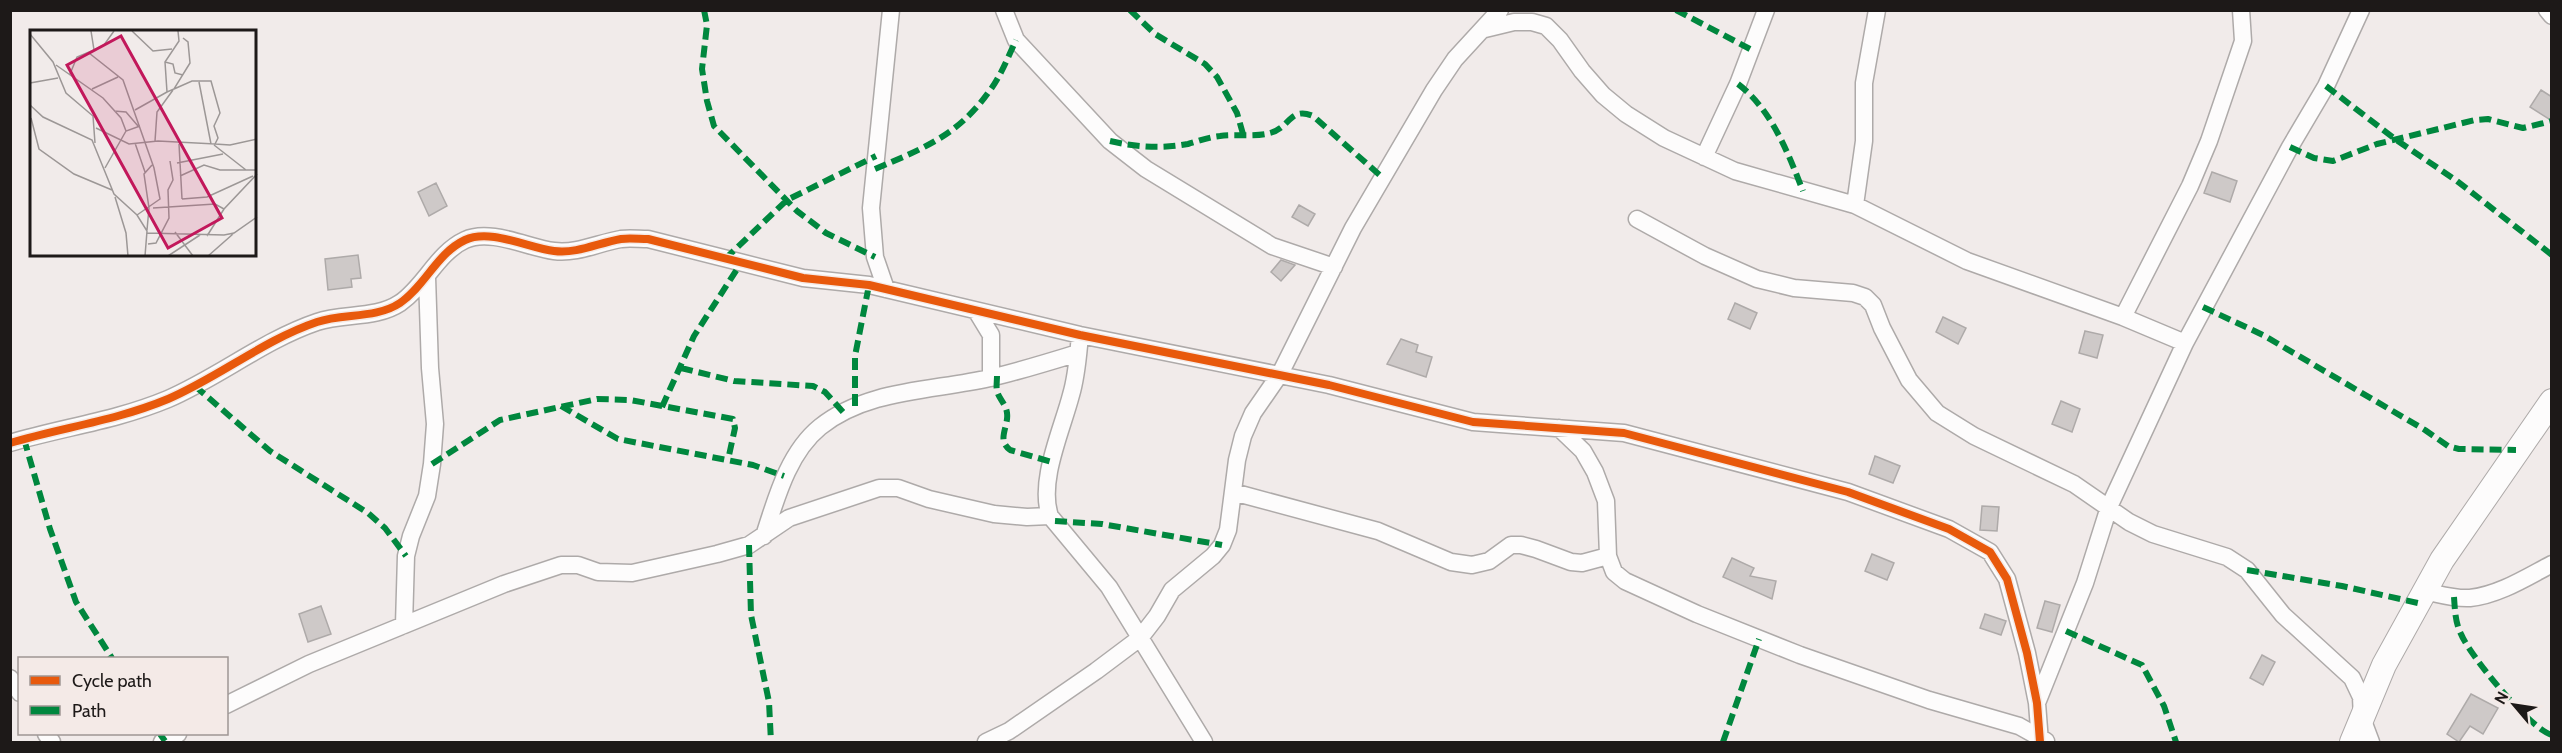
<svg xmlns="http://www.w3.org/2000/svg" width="2562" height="753" font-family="Cabin,sans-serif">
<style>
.building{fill:#cec9c8;stroke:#aeaaa9;stroke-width:1.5}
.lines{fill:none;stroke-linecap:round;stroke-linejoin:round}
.street-casing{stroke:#aeaaa9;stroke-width:19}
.secondary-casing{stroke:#aeaaa9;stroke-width:26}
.street{stroke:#fdfcfc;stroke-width:16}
.secondary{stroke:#fdfcfc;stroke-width:24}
.quiet{stroke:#00873e;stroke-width:6;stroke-dasharray:12 6;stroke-linecap:butt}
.cycleway-casing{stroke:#f4eae7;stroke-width:11}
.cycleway{stroke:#e8590c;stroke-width:8}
.inset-road{fill:none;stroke:#9c9796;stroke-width:1.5}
.view{fill:#c2185b;fill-opacity:0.15;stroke:#c2185b;stroke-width:3}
.inset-edge{fill:none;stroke:#1d1918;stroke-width:3}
</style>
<rect width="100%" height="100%" fill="#f1ebea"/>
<path class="building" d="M2541,90l11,7v24l-22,-14z
M2212,172l25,9 -7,21 -26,-9z
M436,183l11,23 -18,10 -11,-24z
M1299,205l16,9 -7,12 -16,-9z
M358,255l3,23 -10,1 1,8 -24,3 -3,-31z
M1281,260l14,5 -14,16 -10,-9z
M1735,303l22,10 -7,16 -22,-10z
M1943,317l23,11 -8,16 -22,-12z
M2085,331l18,4 -6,23 -18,-5z
M1401,339l17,6 -2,7 16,5 -6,20 -39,-13z
M2061,401l19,8 -8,23 -20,-8z
M1875,456l25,10 -7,17 -24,-9z
M1982,506l17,1 -2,24 -17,-1z
M1872,554l22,9 -7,17 -22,-9z
M1732,558l22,10 -4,8 26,5 -4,18 -49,-22z
M2045,601l15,4 -8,27 -15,-4z
M321,606l10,28 -23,8 -9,-28z
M1985,614l21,7 -5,14 -21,-7z
M2262,655l13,7 -12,23 -13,-7z
M2471,694l27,14 -15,26 -13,-8 -11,16 -12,-8z"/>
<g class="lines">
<defs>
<path id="street" d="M1004,10l12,30 94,101 36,28 126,77 62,21
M2547,10l5,6
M1485,29l29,-7h18l14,4 14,14 22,31 21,24 23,19 38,24 71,33 120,34 112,56 156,56 62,26
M1704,157l34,-73 28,-74
M1855,205l9,-64v-58l13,-73
M1637,219l68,37 52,23 37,9 59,5 12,4 8,8 9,23 27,52 28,33 37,23 100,48 55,38 24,12 74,23 20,13 36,45 69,63 9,19 1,21 9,24
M886,289l-11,-32 -4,-49 20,-198
M977,312l14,23v43
M2123,317l67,-131 19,-45 34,-100 -2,-31
M1080,335c-2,20 -3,40 -9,60 -9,35 -33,86 -21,121l59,71 95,155
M1559,428l24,23 12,21 11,29 2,55 6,16 11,9 72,33 103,41 129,45 90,26 27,15
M10,443c54,-16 105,-22 158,-44 51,-22 96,-59 149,-77 26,-9 59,-3 83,-19 25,-17 37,-50 65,-63 25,-12 64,8 89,11 23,3 44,-8 67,-12 8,-1 18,0 27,0l155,39 66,7 211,50 249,50 144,37 151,11 224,59 101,37 41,23 17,27 20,74 10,50 3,39
M1233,492l145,39 73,31 21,3 17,-4 22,-16h10l15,4 35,13 11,1 26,-7
M764,536c12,-37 24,-83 56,-109 47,-38 113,-36 170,-49 30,-7 59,-16 88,-25
M2424,591c15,3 30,8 46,7 29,-3 57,-21 82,-34
M404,625l2,-69 5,-20 16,-40 5,-32 3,-40 -5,-56 -3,-91
M10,678l10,15
M2037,703l48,-120 24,-76 76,-164 105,-196 36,-61 35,-76
M226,705l83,-41 195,-80 57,-19h17l20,7 34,1 85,-19 32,-9 40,-27 90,-30h19l31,11 65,15 33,3 23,-1
M46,734l6,8
M162,742l16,-8
M986,742l23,-11 87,-60 44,-33 17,-22 15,-26 41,-34 9,-11 6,-15 9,-70 6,-24 10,-23 27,-39 73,-146 81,-138 21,-31 45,-49"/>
<path id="secondary" d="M2352,742l32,-77 58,-105 110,-159"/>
</defs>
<use href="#street" class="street-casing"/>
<use href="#secondary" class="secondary-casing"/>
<use href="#street" class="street"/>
<use href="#secondary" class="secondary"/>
<path class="quiet" d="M704,10l3,15 -5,44 5,32 7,25 83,85 29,22 49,24
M1130,10l25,24 50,30 12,13 20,36 6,21
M1676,10l74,39
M1738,84c34,26 50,69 65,107
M2326,86l69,53 62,42 95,74
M1110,141c26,6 51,8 78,3 11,-3 21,-7 32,-8 15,-2 36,1 50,-3 20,-5 20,-27 43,-17l70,62
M2290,147l24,11 19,3 44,-17 98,-24 13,-1 35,9 29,-7
M875,169c47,-20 82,-33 113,-76 12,-15 20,-36 28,-53
M725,259l62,-59 89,-44
M2203,307l60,28 162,95 23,16 11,3 57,1
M681,368l53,13 79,5 12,6 18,20
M997,376c0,5 -1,11 0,15 2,8 9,13 10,22 2,14 -11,26 3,37l42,12
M195,386l75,65 98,62 17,15 21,28
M561,406l57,33 135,26 31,11
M855,406v-50l14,-71
M662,407l32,-71 47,-73
M24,439l26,90 26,73 36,56
M432,464l68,-44 97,-21 33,1 103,19 2,9 -7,32
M1055,521l47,3 120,21
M749,545l2,70 18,87 2,40
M2247,570l95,16 76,17
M2454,597c1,13 1,25 7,37 9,22 69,95 91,101
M2066,631l76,34 22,41 12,36
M160,734l5,7
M1723,742l36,-103"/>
<defs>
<path id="cycleway" d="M10,443c54,-16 105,-22 158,-44 51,-22 96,-59 149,-77 26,-9 59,-3 83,-19 25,-17 37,-50 65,-63 25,-12 64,8 89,11 23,3 44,-8 67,-12 8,-1 18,0 27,0l155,39 66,7 211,50 249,50 144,37 151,11 224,59 101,37 41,23 17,27 20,74 10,50 3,39"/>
</defs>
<use href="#cycleway" class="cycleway-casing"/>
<use href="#cycleway" class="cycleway"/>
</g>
<g transform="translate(30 30)">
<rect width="226" height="226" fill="#f1ebea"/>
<path class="inset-road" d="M102,1l21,20 19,-2M0,4l23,28 13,31 27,23 2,27M64,20l10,-5 10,-14M59,23l34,27 31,88 6,31 -23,16M135,32l8,2 2,9 8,2M26,35l47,33 18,20 5,13M40,44l7,-17 17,-7 -3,-19M169,52l12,62M0,53l28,-5M0,59v32M62,59l26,-12M137,62l7,-3 16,-26 -2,-21 -5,-4M0,75l13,12 49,23 22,54 23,21 10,16 -2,25M105,80l32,-18 -2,-30 14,-21 -1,-10M84,81l12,1 12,14M1,88l8,31 35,25 38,16M66,98l33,16 29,-3 57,3 3,-6 -4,-12 6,-13 -9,-32h-19l-18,8M125,111l2,-29 16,-22M105,113l10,29M149,114l3,55M185,114l15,1 27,-6M184,115l32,25M147,133l46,-9M75,138l21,-37 14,-5M150,146l24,-11 16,5h37M85,167l11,36 2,23M152,169l25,-2 46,-21M123,178l62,-4 9,5M117,200l2,-22 -5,-34 8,-9M145,202l18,24M117,203l77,2 10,-2 23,-16M177,206l17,-27 33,-35M118,214l8,-1 13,-25 -1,-28 5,-10 -3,-19M138,226l32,-21M178,226l25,-22"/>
<path class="view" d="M91,6l101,182 -54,30 -101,-183z"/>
<rect width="226" height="226" class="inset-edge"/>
</g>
<rect width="2562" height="753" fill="none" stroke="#1d1918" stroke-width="24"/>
<rect x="18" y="657" width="210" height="78" fill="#f4eae7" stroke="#9e9694" stroke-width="1.5"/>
<rect x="30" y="676" width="30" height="9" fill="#e8590c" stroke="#9e9694" stroke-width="1.5"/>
<text x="72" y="687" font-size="18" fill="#1d1918">Cycle path</text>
<rect x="30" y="706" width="30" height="9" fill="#00873e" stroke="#9e9694" stroke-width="1.5"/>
<text x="72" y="717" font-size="18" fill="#1d1918">Path</text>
<g transform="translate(2514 705) rotate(299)" stroke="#f4eae7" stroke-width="4.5" paint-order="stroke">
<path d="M0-4.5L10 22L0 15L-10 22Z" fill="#1d1918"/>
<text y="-9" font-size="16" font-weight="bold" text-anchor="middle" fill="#1d1918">N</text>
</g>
</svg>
